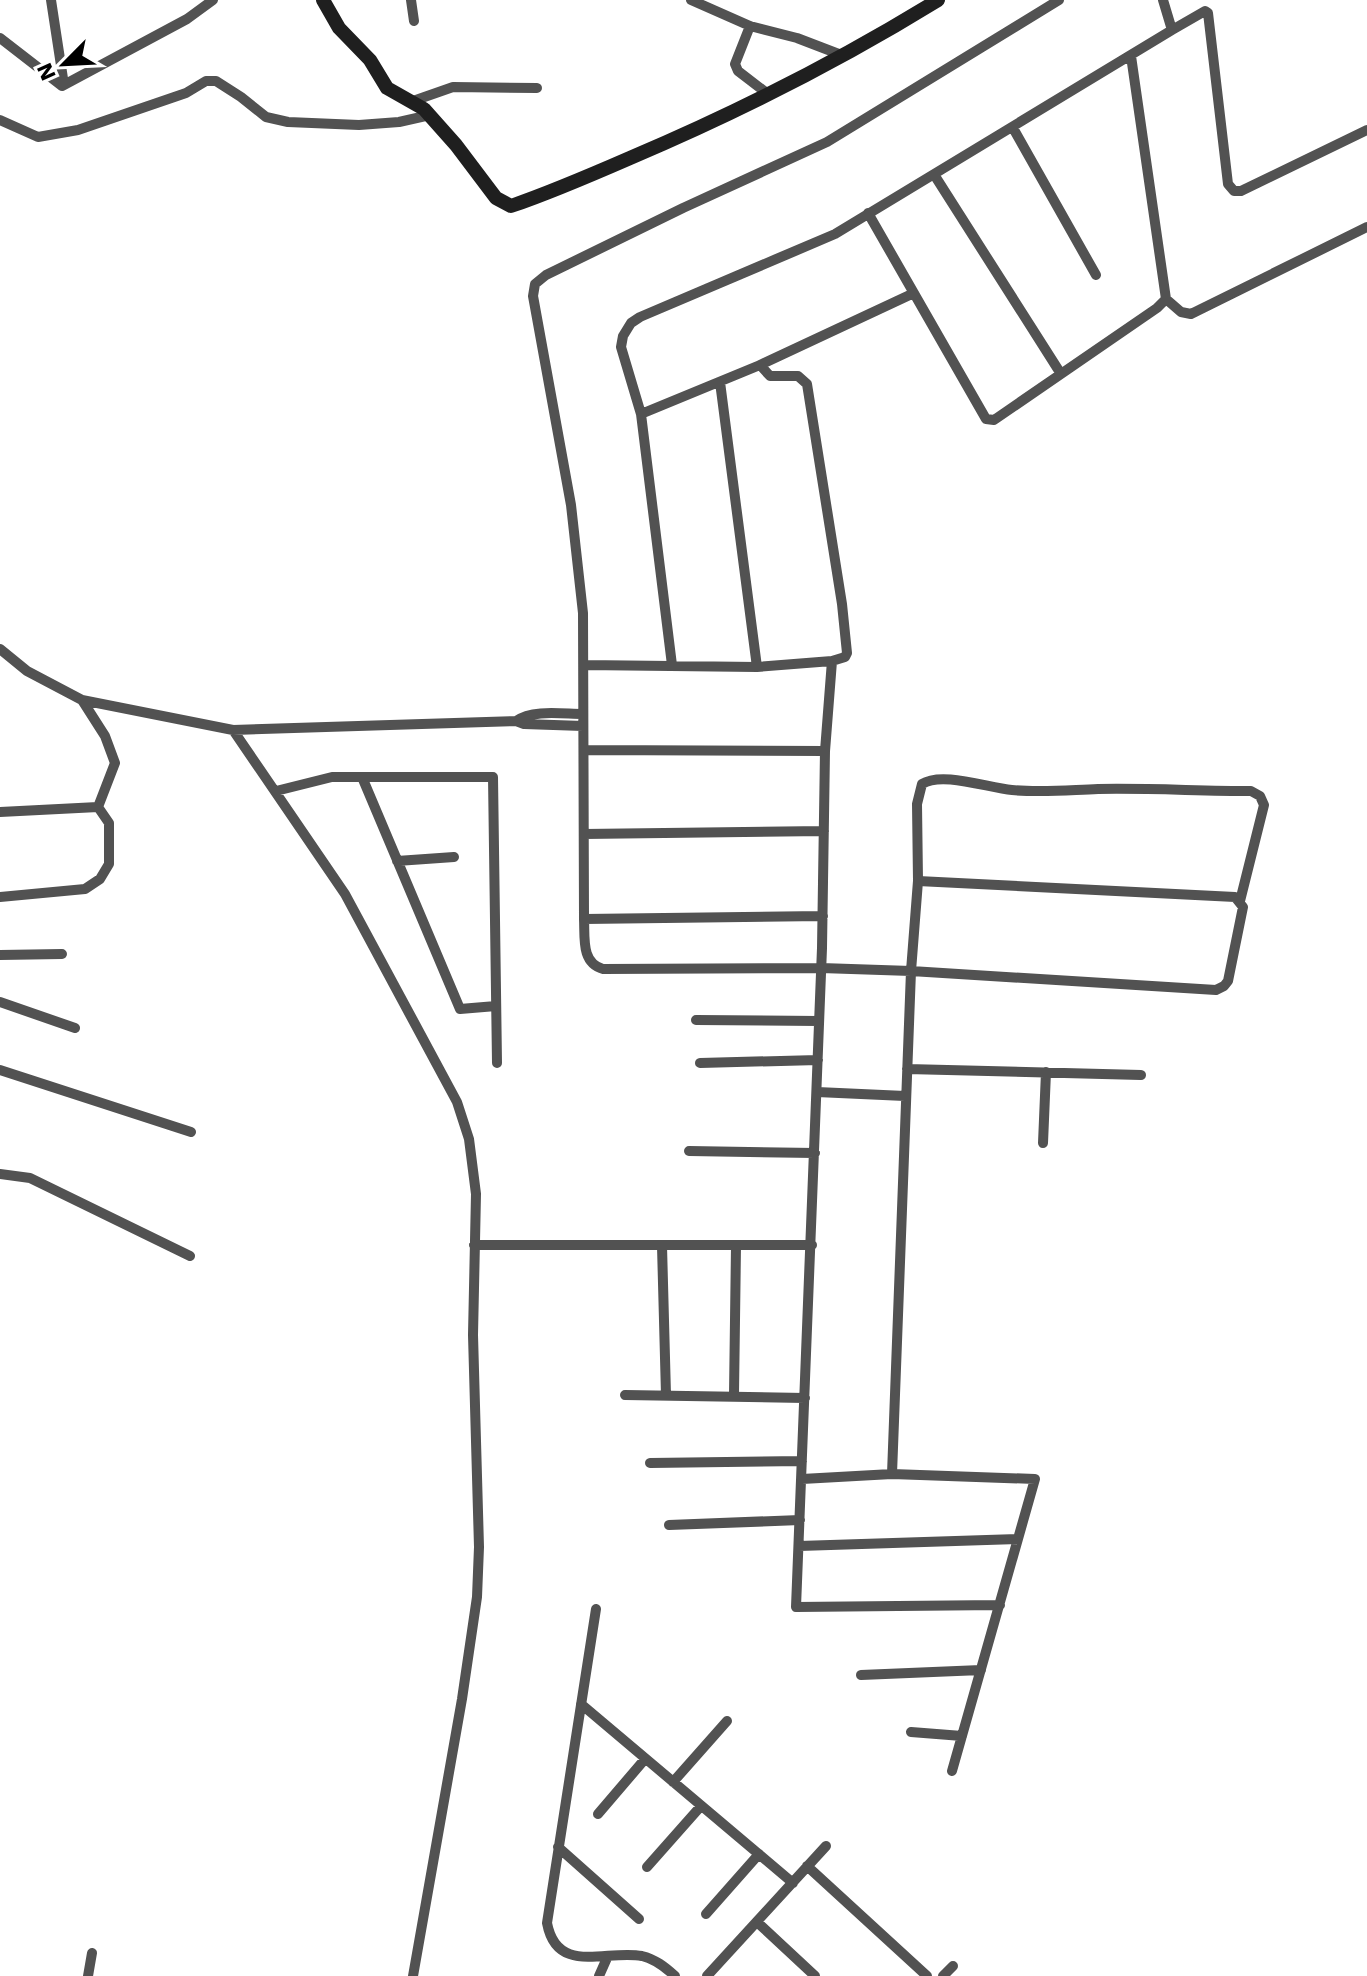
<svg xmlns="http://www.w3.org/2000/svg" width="1367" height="1976" font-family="'Work Sans',sans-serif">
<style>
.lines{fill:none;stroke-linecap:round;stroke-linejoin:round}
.street{stroke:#525252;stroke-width:10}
.secondary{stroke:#1f1f1f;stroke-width:14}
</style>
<rect width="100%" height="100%" fill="#fff"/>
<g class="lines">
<path class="street" d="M51,0l13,85
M411,0l3,21
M691,0l59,26 47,12 47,18
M750,26l-15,38 3,7 30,23
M1172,30l33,-19 3,2 20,171 6,7h7l126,-61
M0,38l62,48 125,-67 26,-19
M413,101l40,-14 84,1
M0,120l38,17 40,-7 108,-37 20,-12h10l25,16 25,20 22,5 71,3 40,-3 31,-7
M1013,128l83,147
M935,176l126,198
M868,213l118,206 8,1 163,-112 9,-9 -35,-243
M1166,299l15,13 10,2 176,-87
M760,365l10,11h28l9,8 35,220 5,49 -2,4 -13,4
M720,382l37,285
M641,414l119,-49 154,-72
M0,649l27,22 55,29 151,30 283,-9 8,3 59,2
M584,665l173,2 75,-6 -7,90 -3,197 -26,659 204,-2
M672,665l-31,-251 -20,-67 2,-11 8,-13 9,-6 195,-83 337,-204 -9,-30
M516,721c17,-12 47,-7 67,-7
M233,730l112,164 112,208 12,37 7,55 -3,141 6,212 -2,50 -15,102 -49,277
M585,750l240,1
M362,777l98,232 36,-3
M276,791l56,-14h161l4,286
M0,812l98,-5 17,-44 -10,-27 -23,-36
M584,834l240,-3
M397,861l57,-4
M918,881l-1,-77 5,-20c20,-13 66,4 90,6 29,3 57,0 86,-1 51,-1 102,2 153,2l9,5 4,9 -24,96
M0,897l85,-8 15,-10 9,-15v-41l-11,-16
M584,919l239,-3
M0,955l62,-1
M0,1002l75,26
M696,1020l123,1
M700,1063l118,-3
M907,1069l234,6
M0,1070l191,62
M817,1092l88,4
M1043,1143l3,-71
M689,1151l126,2
M0,1174l30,4 160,78
M474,1245h338
M662,1246l4,149
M734,1394l2,-148
M625,1395l180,3
M650,1463l152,-2
M892,1474l19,-503 7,-90 317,16 8,10 -15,74 -4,5 -8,4 -305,-19 -90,-3 -218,1c-22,-6 -18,-31 -19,-50l-1,-306 -12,-108 -38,-209 2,-12 11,-9 137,-67 144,-66 232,-142
M802,1479l90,-5 143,5 -83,292
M669,1525l131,-5
M799,1546l219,-7
M596,1609l-49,314c10,53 60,26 95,33 13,3 23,11 33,20
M861,1675l120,-5
M581,1704l212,179
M911,1732l51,4
M673,1782l54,-61
M598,1814l47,-55
M558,1847l81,72
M807,1866l120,110
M647,1867l54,-61
M706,1914l53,-60
M757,1922l58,54
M88,1976l4,-23
M599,1976l8,-18
M707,1976l119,-130
M943,1976l10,-10"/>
<path class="secondary" d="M323,0l16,28 31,32 17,28 37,21 32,36 40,53 15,8c41,-14 80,-31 119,-48 106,-45 209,-97 308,-158"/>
</g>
<g transform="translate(64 64) rotate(246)" stroke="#ffffff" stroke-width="6" paint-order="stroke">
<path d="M0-6L14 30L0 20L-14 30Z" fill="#000000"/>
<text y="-12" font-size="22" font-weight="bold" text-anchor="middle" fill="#000000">N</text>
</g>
</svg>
